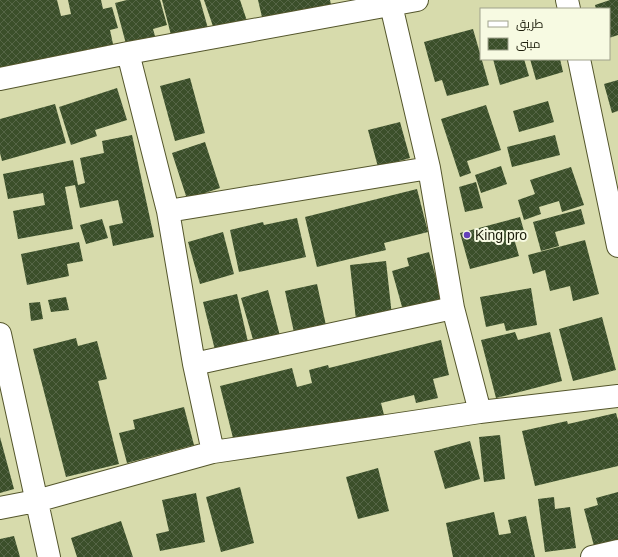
<svg xmlns="http://www.w3.org/2000/svg" width="618" height="557" font-family="Helvetica,Cairo,sans-serif">
<style>
.building{fill:url(#building-cross-hatch)}
.lines{fill:none;stroke-linecap:round;stroke-linejoin:round}
.street-casing{stroke:#54562c;stroke-width:24}
.street{stroke:#fff;stroke-width:22}
.poi-dot{fill:#6440b9;stroke:#f7fae2;stroke-width:1.5}
.labels{text-anchor:middle;stroke-width:4;stroke-linejoin:round;paint-order:stroke}
.poi-label{font-size:14px;fill:#1d1e0c;stroke:#f7fae2;text-anchor:start}
</style>
<defs>
<pattern id="building-cross-hatch" width="8" height="8" patternUnits="userSpaceOnUse"><rect width="8" height="8" fill="#3b4f2a"/><path d="M0 0l8 8M0 8l8-8" fill="none" stroke="#556546"/></pattern>
</defs>
<rect width="100%" height="100%" fill="#d7dbac"/>
<path class="building" d="M0,0h57l4,16 10,-2 -3,-14h33l2,9 9,-2 6,21 -8,2 6,28 -116,19z
M127,0h33l7,25 -14,4 6,21 -30,5 -14,-52z
M162,0h38l9,32 -38,3z
M204,0h36l9,27 -32,11z
M258,0h72l2,9 -67,21z
M610,0h8v35l-9,3v-29h-13l-1,-4z
M473,29l16,56 -42,11 -5,-16 -7,2 -11,-40z
M493,59h31l5,17 -29,9z
M530,59h30l3,13 -27,8z
M190,78l15,55 -30,8 -15,-55z
M618,80v31l-6,2 -8,-29z
M117,88l10,32 -32,10 2,6 -26,9 -12,-38z
M548,101l6,21 -35,10 -6,-21z
M55,104l11,39 -64,18 -2,-8v-34z
M486,105l15,45 -34,11 4,12 -11,4 -19,-58z
M400,122l10,36 -32,9 -10,-37z
M132,135l22,102 -41,9 -4,-20 14,-3 -5,-23 -38,8 -5,-23 -10,2 8,42 -55,10 -5,-28 32,-6 -2,-12 -35,6 -5,-25 70,-14 5,25 7,-2 -5,-25 24,-5 -2,-12z
M555,135l5,20 -48,12 -5,-20z
M205,142l15,46 -33,11 -15,-46z
M501,166l6,18 -26,9 -6,-18z
M571,167l13,38 -22,7 -3,-11 -20,6 2,7 -17,6 -6,-20 17,-6 -5,-14z
M476,182l7,26 -18,4 -6,-25z
M417,189l11,43 -44,11 2,7 -69,17 -12,-50z
M581,209l4,15 -30,8 4,14 -18,5 -8,-29z
M520,217l4,14 -11,4 6,21 -49,13 -10,-36z
M297,218l9,39 -67,15 -9,-42 33,-8 1,3z
M102,219l6,19 -22,6 -6,-19z
M223,232l11,42 -34,10 -12,-42z
M585,240l14,54 -26,7 -3,-15 -20,5 -5,-21 -12,4 -5,-19z
M79,242l4,19 -16,3 2,12 -42,9 -6,-31z
M429,252l14,52 -39,10 -12,-43 17,-5 -2,-8z
M386,261l6,55 -36,4 -6,-55z
M317,284l10,46 -32,7 -10,-46z
M531,288l6,37 -31,6 -2,-8 -18,4 -6,-30z
M268,290l12,46 -26,7 -13,-45z
M237,294l11,48 -33,8 -12,-48z
M66,297l3,13 -18,2 -3,-12z
M40,302l3,17 -12,2 -2,-18z
M602,317l14,53 -43,11 -14,-52z
M515,332l3,8 32,-8 12,49 -66,17 -15,-58z
M76,338l2,8 19,-5 10,38 -9,2 21,83 -53,13 -33,-128z
M441,340l8,35 -16,4 5,19 -22,5 -2,-8 -33,8 5,20 -152,19 -14,-56 72,-18 5,19 15,-4 -3,-13 19,-5 1,3z
M184,407l10,38 -67,18 -8,-30 16,-4 -2,-9z
M616,413l2,7v46l-83,20 -13,-55 45,-10 1,3z
M500,435l5,44 -21,3 -5,-45z
M0,437l14,52 -14,4z
M470,441l10,38 -35,10 -11,-38z
M378,468l11,43 -31,8 -12,-42z
M240,487l14,56 -33,9 -15,-55z
M618,492v59l-21,6 -13,-48 14,-4 -2,-7z
M196,493l9,49 -45,9 -4,-17 13,-3 -7,-31z
M554,497l1,12 15,-2 6,41 -31,4 -7,-53z
M494,512l5,23 12,-2 -3,-13 18,-4 9,41h-82l-7,-34z
M121,521l12,36h-56l-6,-19z
M14,536l6,21h-20v-18z"/>
<g class="lines">
<defs>
<path id="street" d="M567,0l2,9
M391,5l38,163 24,140 27,104
M128,53l40,158 26,153 19,88
M579,59l39,187
M0,79l128,-26 289,-53
M168,211l261,-43
M0,334l49,223
M194,364l259,-56
M0,508l36,-7 177,-49 267,-40 138,-16
M592,557l26,-6"/>
</defs>
<use href="#street" class="street-casing"/>
<use href="#street" class="street"/>
</g>
<circle class="poi-dot" cx="467" cy="235" r="4"/>
<g class="labels">
<g class="poi-label">
<text x="475" y="240">King pro</text>
</g>
</g>
<rect x="480" y="8" width="130" height="52" fill="#f7fae2" stroke="#a0a28c"/>
<rect x="488" y="21" width="20" height="6" fill="#ffffff" stroke="#a0a28c"/>
<text x="516" y="28" font-size="12" fill="#1d1e0c">طريق</text>
<rect x="488" y="38" width="20" height="12" fill="url(#building-cross-hatch)" stroke="#a0a28c"/>
<text x="516" y="48" font-size="12" fill="#1d1e0c">مبنى</text>
</svg>
